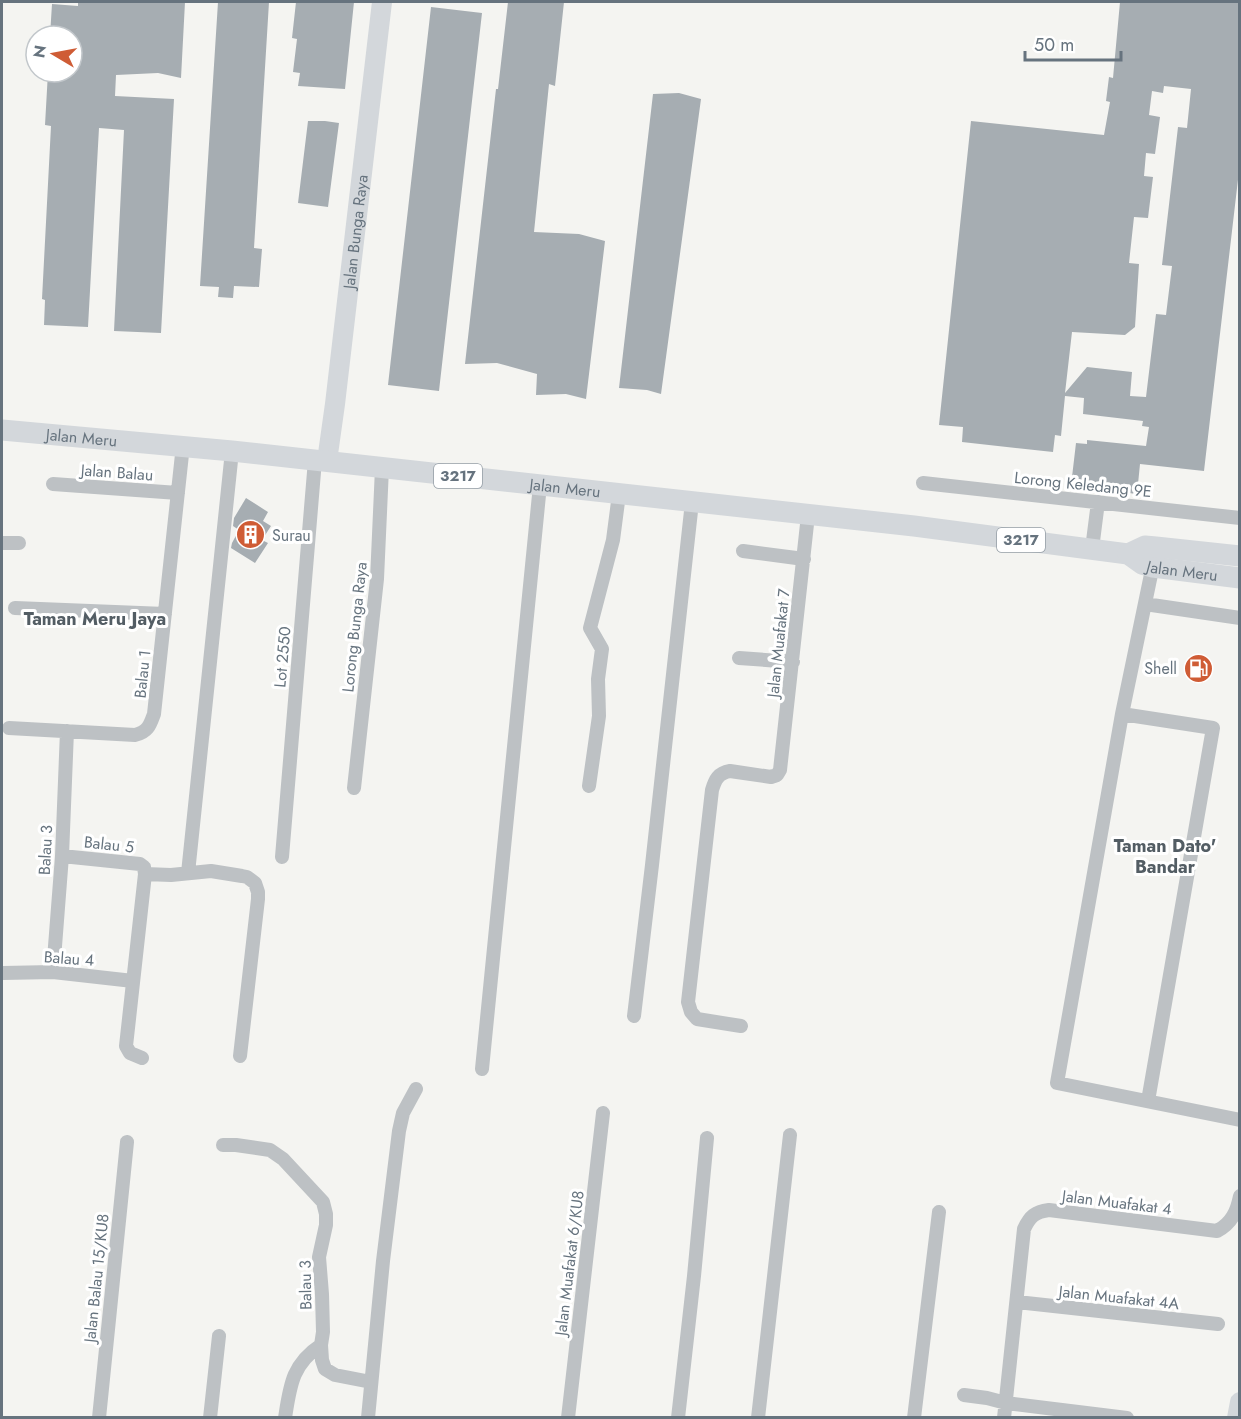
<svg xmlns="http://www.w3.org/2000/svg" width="1241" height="1419" font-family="Jost,sans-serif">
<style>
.building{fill:#a6adb2;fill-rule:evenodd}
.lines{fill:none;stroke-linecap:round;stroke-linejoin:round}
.street{stroke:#bdc1c4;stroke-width:14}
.secondary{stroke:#d3d7db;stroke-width:20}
.primary{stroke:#d3d7db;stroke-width:21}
.labels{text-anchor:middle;stroke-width:6;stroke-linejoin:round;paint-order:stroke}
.shield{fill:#fff;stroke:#949da5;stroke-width:1.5}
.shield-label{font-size:15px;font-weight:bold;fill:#66737e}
.street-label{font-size:16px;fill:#66737e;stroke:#fff}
.poi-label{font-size:16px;fill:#66737e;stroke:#fff;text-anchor:start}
.neighbourhood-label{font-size:18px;font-weight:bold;fill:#535d64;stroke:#fff}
</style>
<rect width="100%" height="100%" fill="#f4f4f1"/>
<path class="building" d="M78,2h107l-4,76 -23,-5 -42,2 -1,21 59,3 -13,234 -47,-2 10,-201 -25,-2 -11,199 -44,-2 1,-25 -3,-1 9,-173 -6,-1 3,-53h24v-36h-22l2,-32 26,2z
M218,2h51l-15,246 8,1 -3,38 -25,-1 -1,12 -15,-1 1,-10 -19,-1z
M296,2h58l-9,87 -47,-3 2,-13 -7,-1 4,-33 -5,-1z
M508,2h56l-9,84 -6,-2 -15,148 45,2 26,7 -19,158 -20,-5 -30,1 1,-21 -40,-11 -32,1 31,-275h2z
M1120,2h119v169l-35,300 -64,-7 -3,30 -58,-7 -7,-10 4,-34 11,1v-4l59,6 3,-19 -7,-1 1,-5 -60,-7 1,-16 -19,-2 -4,40 -6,-1 -2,17 -91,-10 1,-15 -24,-2 32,-304 133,14 6,-33 -4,-1 3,-24 4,1zM1164,86l27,3 -4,39 -9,-1 -16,138 10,1 -6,49 -10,-1 -10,83 -16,-1 2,-24 -45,-5 -22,26 7,-61 53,3 10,-8 4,-63 -10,-1 5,-46 14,1 5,-41 -9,-1 2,-23 9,1 5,-37 -11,-2 3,-24 11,2z
M431,7l51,6 -43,378 -51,-6z
M679,93l22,6 -40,295 -14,-4 -28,-2 34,-294z
M308,121h17l14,2 -11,84 -30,-4z
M246,498l22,14 -5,9 8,5 -9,14 6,3 -13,20 -24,-15 1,-5 7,-13 -6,-4 1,-8z"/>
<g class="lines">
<path class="street" d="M923,483l317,35
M53,484l125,9
M2,543h17
M1092,549l6,-47
M743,551l61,8
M1154,560l-32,154 -65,369 183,37
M1145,604l95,14
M15,608l150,6
M739,658l54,4
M1122,714l91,14 -65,373
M9,728l126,7c13,-3 15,-10 19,-21l29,-269
M589,786l10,-70 -1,-37 4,-30 -12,-21 23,-88 6,-46
M354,788l23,-209 5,-111
M62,856l78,8 4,3 1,7 -19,172 4,7 12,5
M282,857l33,-397
M188,873l44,-422
M145,874l26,1 40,-4 31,5 5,1 8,6 3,9v7l-18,157
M53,972l9,-116 5,-125
M3,973l50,-1 80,9
M634,1016l18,-151 40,-363
M741,1026l-44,-7 -6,-7 -3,-10 24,-212c3,-10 6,-17 18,-19l41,6 6,-2 3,-5 28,-255
M482,1069l58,-584
M223,1145h13l34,5 13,9 40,43 3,12v11l-7,32 3,37 1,38 -2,13 1,15 3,9 10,6 36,7
M1017,1302l201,22
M964,1395l23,3 19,5 121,15
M99,1418l28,-276
M210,1418l9,-82
M285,1418c5,-32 7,-54 36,-73
M368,1418l15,-157 16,-130 4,-18 13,-24
M568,1418l35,-305
M678,1418l16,-142 13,-138
M758,1418l32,-283
M914,1418l25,-206
M1004,1418l20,-189c6,-13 11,-17 25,-19l168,21c15,-8 20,-20 23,-35"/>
<g class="secondary">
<path id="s1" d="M327,461l8,-57 47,-402"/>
<path d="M1237,1418l3,-16"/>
</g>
<g class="primary">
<path id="s2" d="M2,430l230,21 682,75 214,28 14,10 11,3 87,11"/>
<path d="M1128,554l17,-8 11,1 84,9"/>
</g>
</g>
<defs>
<symbol id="building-disc" viewBox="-11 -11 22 22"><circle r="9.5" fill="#cf5c35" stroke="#fff"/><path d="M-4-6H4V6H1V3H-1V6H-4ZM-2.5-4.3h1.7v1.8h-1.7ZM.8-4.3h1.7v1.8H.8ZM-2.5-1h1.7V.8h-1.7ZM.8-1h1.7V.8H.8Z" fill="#fff"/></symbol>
<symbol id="fuel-disc" viewBox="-11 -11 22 22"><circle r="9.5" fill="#cf5c35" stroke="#fff"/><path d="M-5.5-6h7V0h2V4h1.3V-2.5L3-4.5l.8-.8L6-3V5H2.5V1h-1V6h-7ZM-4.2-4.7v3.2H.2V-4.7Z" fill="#fff"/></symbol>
</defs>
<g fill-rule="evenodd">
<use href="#building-disc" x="234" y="518" width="33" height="33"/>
<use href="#fuel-disc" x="1182" y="652" width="33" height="33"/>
</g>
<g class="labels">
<g class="shield">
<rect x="434" y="464" width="48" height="24" rx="4.5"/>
<rect x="997" y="528" width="48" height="24" rx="4.5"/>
</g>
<g class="shield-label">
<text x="458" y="481">3217</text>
<text x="1021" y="545">3217</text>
</g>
<g class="street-label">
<text dy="6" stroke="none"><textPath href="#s1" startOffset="231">Jalan Bunga Raya</textPath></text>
<text dy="6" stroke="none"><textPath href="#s2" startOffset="80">Jalan Meru</textPath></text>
<text transform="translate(117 472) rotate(4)" y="6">Jalan Balau</text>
<text transform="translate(1083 484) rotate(6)" y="6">Lorong Keledang 9E</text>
<text dy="6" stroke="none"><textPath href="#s2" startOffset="566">Jalan Meru</textPath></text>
<text dy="6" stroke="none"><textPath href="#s2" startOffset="1191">Jalan Meru</textPath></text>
<text transform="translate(354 627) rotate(-84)" y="6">Lorong Bunga Raya</text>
<text transform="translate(778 643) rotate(-84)" y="6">Jalan Muafakat 7</text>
<text transform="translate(282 657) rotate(-85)" y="6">Lot 2550</text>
<text transform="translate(142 674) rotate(-84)" y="6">Balau 1</text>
<text transform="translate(109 844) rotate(6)" y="6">Balau 5</text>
<text transform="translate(45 850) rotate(-87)" y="6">Balau 3</text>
<text transform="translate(69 958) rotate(4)" y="6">Balau 4</text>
<text transform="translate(1117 1202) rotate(7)" y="6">Jalan Muafakat 4</text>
<text transform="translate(569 1263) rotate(-83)" y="6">Jalan Muafakat 6/KU8</text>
<text transform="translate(96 1278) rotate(-84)" y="6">Jalan Balau 15/KU8</text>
<text transform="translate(305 1285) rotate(-91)" y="6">Balau 3</text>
<text transform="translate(1119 1297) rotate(6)" y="6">Jalan Muafakat 4A</text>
</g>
<g class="poi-label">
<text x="272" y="541">Surau</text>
<text x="1177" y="674" text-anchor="end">Shell</text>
</g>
<g class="neighbourhood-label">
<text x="95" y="625">Taman Meru Jaya</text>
<text x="1165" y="852">Taman Dato'<tspan x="1165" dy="21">Bandar</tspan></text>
</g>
</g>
<rect width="1241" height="1419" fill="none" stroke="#66737e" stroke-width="6"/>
<g transform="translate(54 54) rotate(280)"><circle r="28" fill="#ffffff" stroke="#c2c7cb" stroke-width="1.5"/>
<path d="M0-4.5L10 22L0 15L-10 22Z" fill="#cf5c35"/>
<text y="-9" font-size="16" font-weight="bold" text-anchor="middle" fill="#66737e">N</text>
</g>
<path d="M1025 51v9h96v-9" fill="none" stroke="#66737e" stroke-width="3"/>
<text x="1034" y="51" font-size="18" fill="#66737e" stroke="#ffffff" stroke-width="4.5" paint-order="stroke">50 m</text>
</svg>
